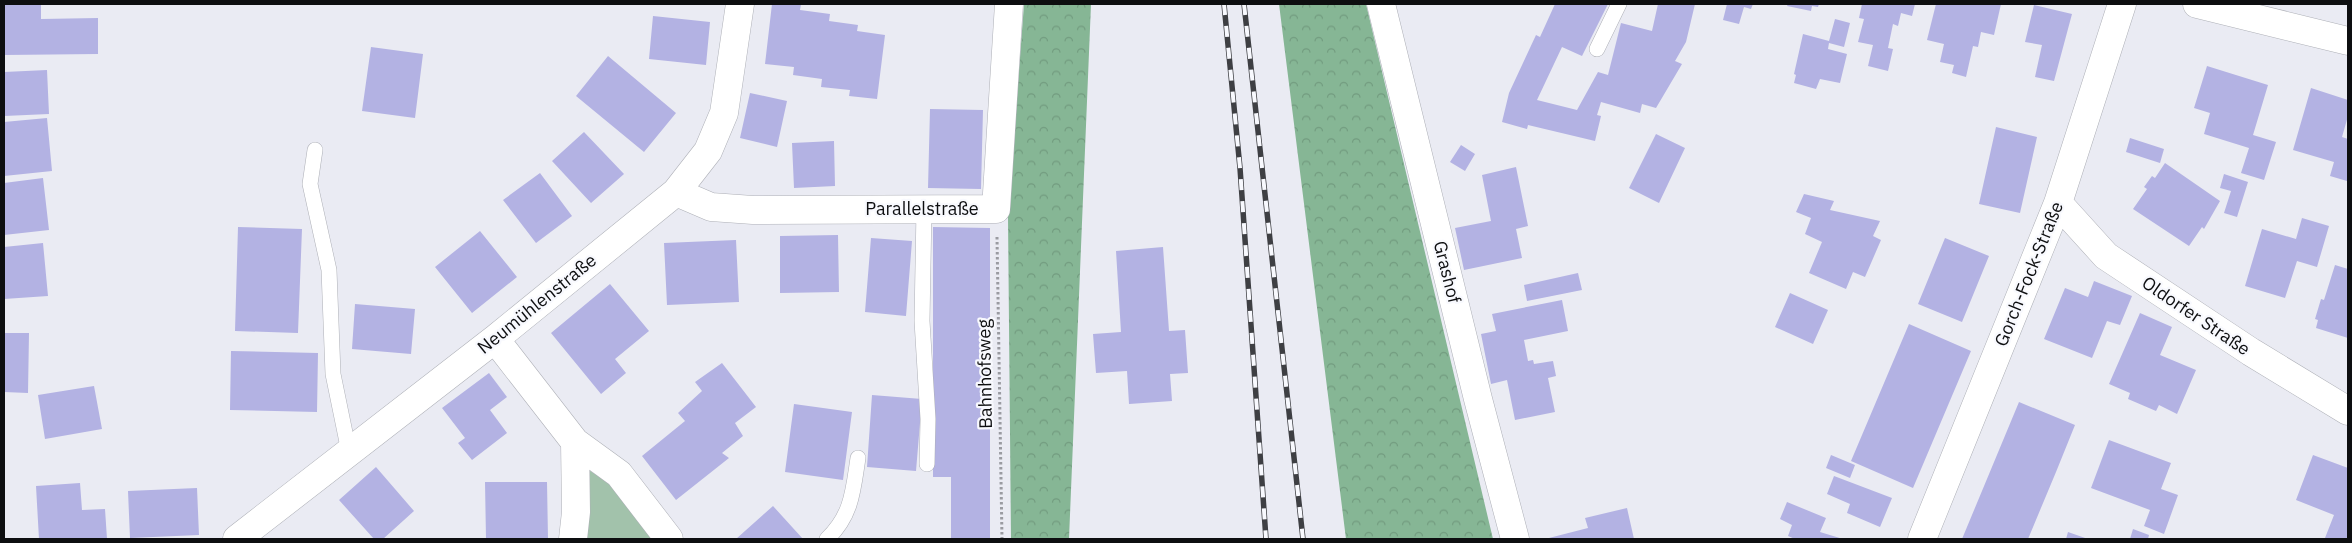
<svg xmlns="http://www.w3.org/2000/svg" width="2352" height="543" font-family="'IBM Plex Sans',sans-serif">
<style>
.forest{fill:url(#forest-crowns)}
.green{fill:#a2c2ab}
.building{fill:#b3b2e3}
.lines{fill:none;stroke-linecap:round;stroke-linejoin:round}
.service-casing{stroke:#aeb0b7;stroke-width:16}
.minor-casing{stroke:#aeb0b7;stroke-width:29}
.tertiary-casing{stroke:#aeb0b7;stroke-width:29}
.path{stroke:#9a9ba1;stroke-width:3;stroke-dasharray:2.5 2.5;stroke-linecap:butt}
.service{stroke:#fff;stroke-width:15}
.minor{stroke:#fff;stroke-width:28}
.tertiary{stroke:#fff;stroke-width:28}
.rail-casing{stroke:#3e3f43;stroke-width:5.5}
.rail{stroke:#f8f9fe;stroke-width:4;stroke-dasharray:11;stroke-linecap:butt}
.labels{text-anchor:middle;stroke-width:4.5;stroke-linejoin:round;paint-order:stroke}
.street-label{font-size:18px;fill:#0d0e10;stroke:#f8f9fe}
</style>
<defs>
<pattern id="forest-crowns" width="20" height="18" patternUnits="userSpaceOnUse" patternTransform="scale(1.25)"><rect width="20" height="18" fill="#86b695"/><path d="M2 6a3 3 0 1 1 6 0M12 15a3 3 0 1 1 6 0" fill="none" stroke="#729b7f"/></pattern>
</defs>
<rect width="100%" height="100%" fill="#eaebf3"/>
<path class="forest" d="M1024,4h67l-22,535h-58l-3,-322z
M1279,4h87l127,535h-147z"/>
<path class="green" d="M587,469l25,15 40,55h-68z"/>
<path class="building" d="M4,4h37v15l57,-1v36l-94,1z
M772,4h29l-1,6 30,4 -1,7 29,4 -1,6 28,4 -8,64 -28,-3 1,-6 -29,-3 1,-8 -29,-4 1,-8 -29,-3z
M1555,4h53l-26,52 -20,-9 -25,53 40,10 21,-38 10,3 13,-52 31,8 6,-27h37l-9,38 -11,19 7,3 -26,44 -14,-4 -2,9 -39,-11 -4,13 4,1 -6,25 -67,-16 -1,4 -25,-7 7,-29 27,-58 4,2z
M1727,4h26l-2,5 -7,-2 -5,17 -16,-4z
M1788,4h31l-1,3 -6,-1 -1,5 -24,-5z
M1862,4h53l-3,12 -11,-3 -3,13 -5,-2 -5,24 5,1 -5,22 -20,-5 5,-21 -15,-3 6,-23 -5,-1z
M1936,4h65l-7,31 -13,-3 -3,15 -5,-1 -7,31 -14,-4 2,-8 -14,-3 4,-18 -17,-4z
M2034,5l38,9 -18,67 -19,-4 7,-32 -17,-3z
M653,16l57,6 -4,43 -57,-6z
M1835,19l15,4 -6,24 -15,-4 -1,6 19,5 -7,29 -20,-4 -4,10 -22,-6 2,-8 -2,-1 9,-40 26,7z
M371,47l52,7 -8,64 -53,-7z
M608,56l68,57 -32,39 -68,-56z
M2207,66l61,19 -15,50 23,7 -12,38 -23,-7 8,-25 -45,-14 6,-21 -16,-5z
M47,70l2,44 -45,2v-44z
M2311,88l37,12v16l-6,21 6,2 -1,42 -17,-5 4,-14 -41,-12z
M750,93l37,8 -10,46 -37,-9z
M930,109l53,1 -2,79 -53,-1z
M47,118l5,53 -48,5v-54z
M1996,127l41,10 -17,76 -41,-9z
M584,132l40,42 -33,29 -39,-42z
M1656,134l29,14 -26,55 -30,-15z
M2130,138l34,11 -4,14 -34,-11z
M834,141l1,45 -41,2 -2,-45z
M1461,145l14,9 -10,17 -15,-9z
M2165,163l55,38 -16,28 -2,-2 -13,19 -56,-37 14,-20 -3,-2 8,-11 3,2z
M1516,167l12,59 -12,3 6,29 -58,12 -9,-42 36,-7 -9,-46z
M540,173l32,43 -36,27 -33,-43z
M2224,174l24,8 -11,35 -13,-4 7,-22 -11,-3z
M43,178l6,52 -45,5v-52z
M1804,194l30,7 -4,9 50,11 -7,15 8,4 -16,37 -12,-5 -7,17 -37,-16 13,-31 -17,-8 6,-16 -15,-6z
M2302,218l27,8 -12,41 -20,-6 -12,37 -40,-12 17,-57 34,10z
M238,227l64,2 -4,104 -63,-2z
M933,227l57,1v311h-39v-62h-18z
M480,231l37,46 -45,36 -37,-46z
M838,235l1,57 -59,1v-57z
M871,238l41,3 -6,75 -41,-4z
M1945,238l44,18 -27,66 -44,-18z
M736,240l3,62 -72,3 -3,-62z
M43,243l5,53 -44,3v-52z
M1163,247l6,84 16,-1 3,43 -18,1 2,27 -43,3 -2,-33 -31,2 -3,-39 28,-2 -5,-81z
M2335,265l13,4v69l-32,-10 2,-8 -3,-1 6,-20 3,1z
M1578,273l4,17 -55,11 -3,-16z
M2094,281l38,15 -12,29 -13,-4 -15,37 -48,-19 21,-51 23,9z
M610,284l39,47 -34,28 11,14 -25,21 -50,-61z
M1790,293l38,17 -15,34 -38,-17z
M1562,300l6,31 -44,9 4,21 5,-1 1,4 19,-3 3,15 -8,2 7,34 -40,8 -8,-40 -16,4 -10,-50 15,-3 -4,-17z
M355,304l60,5 -4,45 -59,-5z
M2140,313l32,14 -12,28 36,15 -19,44 -18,-9 -3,6 -28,-12 2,-6 -21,-9z
M1909,324l62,27 -58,137 -62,-27z
M4,333h25l-1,60 -24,-1z
M231,351l87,2 -1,59 -87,-2z
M722,363l34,44 -21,16 8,13 -21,17 7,5 -53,42 -34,-44 43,-35 -7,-8 24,-22 -7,-9z
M489,373l18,24 -17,13 17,23 -35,27 -14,-17 7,-5 -23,-30z
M94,386l8,43 -57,10 -7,-44z
M872,395l50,4 -6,72 -49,-4z
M2019,402l56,23 -19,47 -28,67h-66z
M794,404l58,8 -9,68 -58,-8z
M2109,440l62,23 -10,26 17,6 -14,39 -20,-8 6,-16 -59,-22z
M1831,455l24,10 -5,13 -24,-10z
M2313,455l35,13v71l-23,-1 9,-23 -38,-15z
M376,467l38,44 -31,28h-9l-35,-39z
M1834,476l58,22 -12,29 -33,-14 3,-9 -23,-10z
M485,482h62l1,57h-62z
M80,483l2,27 23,-1 2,30h-68l-3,-53z
M197,488l2,47 -69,3 -2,-47z
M1787,502l39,16 -6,14 23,7h-48l-7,-3 4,-11 -12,-6z
M773,506l30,33h-67z
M1627,508l7,31h-89l43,-11 -3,-10z
M2133,529l16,6 -1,4h-18z
M2068,532l20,7h-22z"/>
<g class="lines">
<defs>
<path id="service" d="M1597,49l22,-45
M315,150l-5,34 19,86 4,104 16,78
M924,209l-2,112 6,98 -1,45
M827,539c25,-24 26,-48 31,-81"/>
<path id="minor" d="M1381,4l97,395 37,140
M676,192l35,15 42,3 243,-1 13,-205
M2058,203l48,53 145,96 97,59
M495,339l80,103 44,32 50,65
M237,539l258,-200 181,-147 32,-41 16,-38 16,-109
M573,539l3,-27 -1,-70
M1922,539l136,-336 64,-199"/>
<path id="tertiary" d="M2197,4l151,37"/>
</defs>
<use href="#service" class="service-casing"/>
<use href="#minor" class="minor-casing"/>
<use href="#tertiary" class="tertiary-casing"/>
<path class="path" d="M997,237l5,302"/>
<use href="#service" class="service"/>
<use href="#minor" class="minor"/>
<use href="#tertiary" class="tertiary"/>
<defs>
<path id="rail" d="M1224,4l16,164 26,371
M1244,4l59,535"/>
</defs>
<use href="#rail" class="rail-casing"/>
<use href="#rail" class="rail"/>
</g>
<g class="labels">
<g class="street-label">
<text x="922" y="215">Parallelstraße</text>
<text transform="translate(1447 272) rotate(76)" y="6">Grashof</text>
<text transform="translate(2029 274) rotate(-68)" y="6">Gorch-Fock-Straße</text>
<text transform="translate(537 304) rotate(-39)" y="6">Neumühlenstraße</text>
<text transform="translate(2196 316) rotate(34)" y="6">Oldorfer Straße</text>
<text transform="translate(985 374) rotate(-91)" y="6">Bahnhofsweg</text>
</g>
</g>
<rect width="2352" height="543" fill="none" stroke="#0d0e10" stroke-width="10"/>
</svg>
